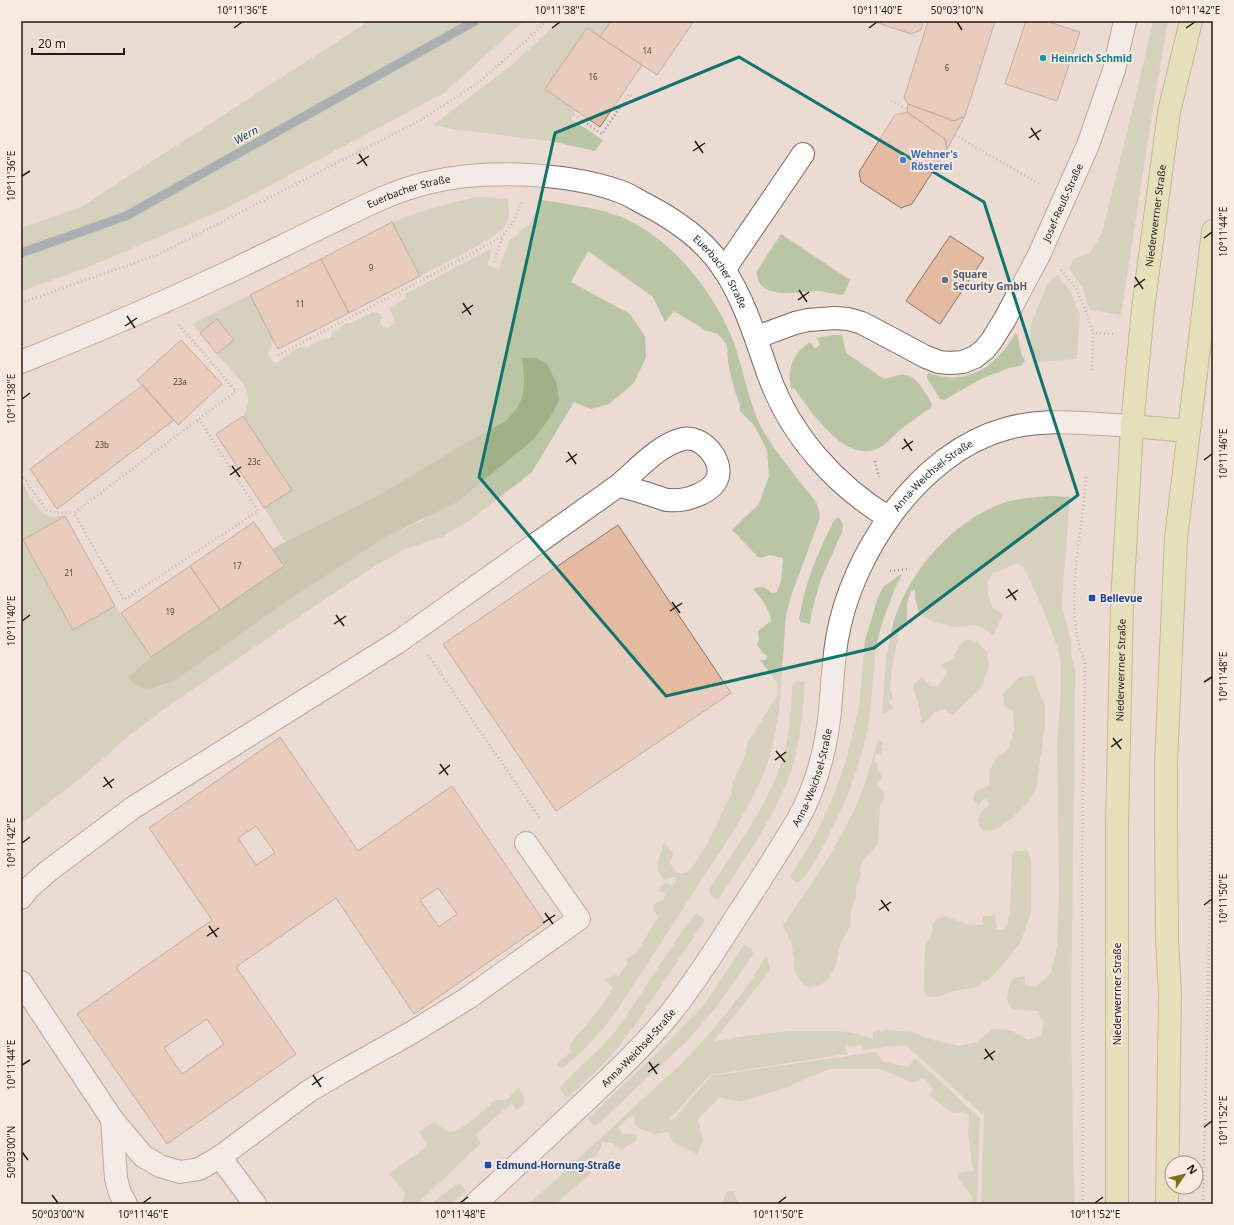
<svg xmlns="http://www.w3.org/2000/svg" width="1234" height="1225" font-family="'Noto Sans',sans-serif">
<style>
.green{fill:#b9c5a5}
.forest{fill:#a2b088}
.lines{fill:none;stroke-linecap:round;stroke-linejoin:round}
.stream{stroke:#5c7a89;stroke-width:9}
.building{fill:#e4bba1;stroke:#85766d;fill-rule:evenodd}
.minor-casing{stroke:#786a61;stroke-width:24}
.major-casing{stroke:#8b9346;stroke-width:24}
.path{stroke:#9a8d86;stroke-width:2.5;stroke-dasharray:1 3;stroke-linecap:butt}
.minor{stroke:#fff;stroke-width:22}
.major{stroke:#dce59f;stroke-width:22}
.marked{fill:none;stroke:#0f766e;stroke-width:3;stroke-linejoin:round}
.ticks{fill:none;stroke:#211b17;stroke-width:1.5}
.culture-dot{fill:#0f9aa8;stroke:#f9e9df;stroke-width:1.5}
.shop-dot{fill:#3f7fe0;stroke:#f9e9df;stroke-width:1.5}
.service-dot{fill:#5c6f8a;stroke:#f9e9df;stroke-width:1.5}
.transit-dot{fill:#1a4fb4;stroke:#f9e9df;stroke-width:1.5}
.labels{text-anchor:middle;stroke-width:4;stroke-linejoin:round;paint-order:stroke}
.number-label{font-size:8px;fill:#52433a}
.culture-label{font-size:10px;font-weight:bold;fill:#0d838f;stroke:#f9e9df;text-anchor:start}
.shop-label{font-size:10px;font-weight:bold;fill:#366cbe;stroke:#f9e9df;text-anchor:start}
.street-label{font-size:10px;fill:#211b17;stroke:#f9e9df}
.service-label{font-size:10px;font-weight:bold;fill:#4e5e75;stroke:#f9e9df;text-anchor:start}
.transit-label{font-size:10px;font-weight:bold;fill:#164399;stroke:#f9e9df;text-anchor:start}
.water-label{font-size:11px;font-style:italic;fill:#154d67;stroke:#f9e9df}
.neatline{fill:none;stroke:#211b17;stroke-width:1.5}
.ticks-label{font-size:10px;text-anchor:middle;fill:#211b17}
</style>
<rect width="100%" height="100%" fill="#ecdbd2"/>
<path class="green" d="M369,21h155l-80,72 -215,114 -143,61 -65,23v-63l60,-21z
M559,21h52l-11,16 -13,-9 -42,61 31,22 -5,8 32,21 -8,11 -40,-9 -101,-13 -21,-4 80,-61z
M1153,21h15l-15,87 -32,207 -31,-5 -8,-23 -13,-18 4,-10 16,-5 13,-21 36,-146z
M476,197l32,2c1,9 2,19 -3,27 -9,13 -68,41 -85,50l-28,-54c28,-10 55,-19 84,-25z
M542,200c29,5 62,8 88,21 47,24 85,73 104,122 10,28 14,59 28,86 15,25 36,50 54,73l3,8 1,8 -28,75 -6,22 -7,97 -6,31 -6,23 -11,25 -18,33 -115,177 -20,28 -20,21 -21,19 -6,-5 15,-12 -2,-7 32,-38 11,-18 -1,-3 -6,-6 10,-5 4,1 8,-12v-5l10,-7 21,-35 -4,-6v-7l10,-5 1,-6 -6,-2 2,-6 6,-2 4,2 4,-1 2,-6 -5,-1 -7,3c-13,-11 -5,-23 -1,-37l10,10 -5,9 8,11h8l7,-5 13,-20 26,-54 2,-12 10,-21 5,-19 29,-46 1,-12 -18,-24h6l1,-4 -4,-3 -6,-8 2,-7 -1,-7 13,-10c0,-10 -11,-24 -18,-32 8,-4 12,-2 19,4l5,-1 4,-11 2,-23 -14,-3 -8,3 -3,-1 -26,-27 27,-26 10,-28 -2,-26 -13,-25 -14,-14v-7l-6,-15 -6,-27 -1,-17 -9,-11 -13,-4 -31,-19 -9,11 -12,-25 -65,-46 -17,31 59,32 15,22 1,21 -12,26 -25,21 -18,5 -17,-7 -42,70 -63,49 -25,15 -41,14 -36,21 -193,131 -43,32 -44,39 -66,51v-343c6,9 16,29 25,34 5,3 14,1 19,1l-42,24 49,89 43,-23 36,51 -23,20c11,13 19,13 35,9l127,-87 96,-62 37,-17 110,-80 -11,-82 2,23 -2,17 -6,11 -10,12 -44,24 -83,50 -94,47 -21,-34 28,-18 -49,-74c3,-6 6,-12 5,-19 -1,-13 -22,-33 -31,-43l17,-14 -17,-21 -17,14 -8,-9 58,-29 24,46c-5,8 -8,13 -2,21l5,1c10,-8 20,-19 33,-16l2,-3 19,-7 1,-5 15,-9h4l21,-11 7,1 4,5 -3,1 1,6 6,3 9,-5 -7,-16 16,-8v-5l86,-45 -3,16 11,4 11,-29 20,-17z
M781,234l69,46 -6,14 -3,1c-8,-1 -16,-4 -25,-4 -16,1 -61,10 -59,-20z
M1058,275l12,16 10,24 -3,44 -39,3 -8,-15 1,-24 18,-42z
M1016,333c5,9 2,18 9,27l-3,5 -13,3 -28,11 -37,21 -4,-1 -13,-21v-3l2,-2c39,14 67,-7 87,-40z
M833,335h9l4,18 38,26c19,-5 26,-9 38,9 4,6 8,11 10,17l-2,3c-10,7 -20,14 -30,22 -7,6 -14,15 -23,19 -33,14 -67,-39 -83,-61l-3,1c-4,-20 1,-35 19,-47l4,6h2l4,-4 -3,-6z
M1052,496l18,1 -8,103 1,11 8,30v13l4,15v17l-4,330 3,188h-93l3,-88 -78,-71 -43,5 -1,-5 -16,2 1,7 -137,21 -40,43 3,2 38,-44 165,-24 8,10 24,5 7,-9 65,60 -3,86h-6l1,-7 -13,-17 -1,-7 15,-2 -5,-40 1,-16 -7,-3 -10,1 -23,-18 4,-5c-4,-9 -10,-15 -19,-7l-34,-14h-50l-14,5 -28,13 -48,15 -20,-5 -22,22 5,21 -6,14 -24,-12 -5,-10 -13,2 -19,-7 -2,-3 1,-9 -8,4 -9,8 5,7h12l2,3 -2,5 -7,3 -6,5 -10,-7 -11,-1v6l-6,9 -7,1 3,15 -35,31h-27l153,-141c32,-33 61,-67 84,-107l2,3 2,12 -57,71 31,-6 46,-5h47l17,2 19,6v-7l14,-2 25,2 20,8 27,6 17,-4 17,-13 19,2 16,9 13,-4 3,-14 -7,-11 -25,-2 -5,-10 3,-17 5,-5 10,-1v9l10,2 16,-14 6,-26 2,-57 -2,-148 4,-52v-29l-5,-17 -11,-30 -21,-47 -7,-4 -25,11 -4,8v13l5,13 10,6 -9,21 -18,-10 -23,2 -19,-5 -14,-7 -5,-16v-9l-4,1 -4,12v17l-8,9 -7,39 -2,19 3,12 -5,3 6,6 -12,7c2,-30 3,-61 11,-90 13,-50 57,-101 105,-120 17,-7 36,-8 54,-9z
M837,518h2l4,6 -1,8 -21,47 -9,31 -2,14 -9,-2 -2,-3c6,-37 18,-64 34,-97z
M901,574l1,1c-6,9 -9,18 -12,27 -6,14 -10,27 -13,41 -5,28 -4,56 -9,84 -8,41 -24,80 -43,116 -8,13 -15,31 -27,40 -4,-2 -7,-4 -7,-8l22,-36 10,-20 12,-27 11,-32 13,-53 6,-66 12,-41 6,-13z
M967,639l9,2 11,11 2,16 -9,21 -27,26 -11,-6 -8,4 -12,12 -4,-23 -4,-10 -1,-7 9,-8 8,9h8l9,-12 -6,-9 11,-6 7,-13z
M1033,675l12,32v17l-9,66 -6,10 -19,19 -17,11 -9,1 -5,-4 -2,-7 4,-9 7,-6 -2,-6 -5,1 -3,5 -6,-5 2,-8 14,-6 1,-16 7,-13 11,-7 6,-21 -1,-18 -9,-5 -1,-12 17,-17z
M796,681l9,1c-2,26 -4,51 -10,76 -14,51 -49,99 -77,142l-6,-3 -3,-7c24,-40 54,-77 70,-121 10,-26 12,-54 13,-81l1,-5z
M878,740l6,2 -3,5 2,2 -2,6 -5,-1 -2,7 3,2 5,15 -5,7 7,8v5l-4,7 -2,40 -14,14 -4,9 1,8 -5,12v8l-5,15 -1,15 -10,18 -4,21 -6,12 -8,7 -12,3 -7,-3 -4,-5 -5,-10v-11l-3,-16 -8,-17c26,-37 52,-74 71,-115 11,-22 17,-47 24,-70z
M1027,850l4,9v54l-11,31 -27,32 -16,11 -24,4 -15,6 -11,-1 -3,-5 1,-45 7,-12 1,-11 5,-5 9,-1 20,7 15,1 1,-9h7l5,-1 2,14h6l4,-3 3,-14 2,-58 4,-3z
M697,913l8,7 -70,105 -15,20 -22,25 -31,28 -6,-7 -1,-3 1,-2 44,-43 13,-15 71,-107z
M744,945l7,4 2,3 -1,4 -38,54 -28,32 -88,82 -3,2 -8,-7 69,-65 48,-49z
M519,1087l5,10v7l-8,6 -4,-7 -37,32 6,8 -64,61h-16l3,-6 1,-6 -16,-18 38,-28 -8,-14 15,-10c5,3 11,9 16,10 11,1 36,-24 45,-32h11z
M458,1184h3l5,7 -14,13h-21l24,-19z
M734,1191l4,13h-19l4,-2 3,-10z"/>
<path class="forest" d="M522,358h13l12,6 10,20 2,17 -10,18 -16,21 -76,62 -71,35 -96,62 -116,82 -23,8 -8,-1 -9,-4 -6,-7 23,-20 133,-91 -12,-17 13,-7 94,-47 83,-50 44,-24 10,-12 6,-11 2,-17z"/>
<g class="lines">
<path class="stream" d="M21,253l105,-37 349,-195"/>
</g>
<path class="building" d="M611,21h83l-37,54 -57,-38z
M872,21h51l-2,9 -10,4z
M928,21h67l-30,95 -11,5 -46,-17 -4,-6z
M1026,21h20l34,11 -23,69 -52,-17z
M587,28l55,37 -42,62 -55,-38z
M908,104l46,17 11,-5 -18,33 -2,-10 -38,-27z
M907,112l38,27 2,10 -35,55 -11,4 -40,-26 -2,-10 36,-57z
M392,222l28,54 -71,37 -28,-54z
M950,236l34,22 -44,66 -34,-23z
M321,259l28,54 -71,36 -28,-54z
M217,319l17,21 -17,14 -17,-21z
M181,340l41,44 -44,41 -41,-45z
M143,385l31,35 -117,89 -27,-40z
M243,416l49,74 -28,18 -48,-74z
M65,516l50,90 -42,24 -50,-90z
M254,522l30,44 -64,44 -30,-44z
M618,525l113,168 -175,118 -113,-167z
M190,566l30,44 -69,47 -30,-44z
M280,737l78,114 94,-65 93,137 -131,91 -78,-116 -100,69 60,87 -129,90 -90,-130 135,-94 -63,-92zM256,826l19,27 -19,12 -18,-27zM438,888l19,26 -18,13 -19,-27zM207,1019l17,25 -42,30 -18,-26z"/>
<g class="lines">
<defs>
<g id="minor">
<path d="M724,270l79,-116"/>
<path id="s1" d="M757,337l38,-14 13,-3 27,-2 13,1 14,4 64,34 13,5 11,1 13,-1 12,-5 10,-8 7,-9 13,-21 34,-64 49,-110 26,-75 11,-49"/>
<path id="s2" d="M21,362c67,-27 133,-55 199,-86 37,-17 74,-36 112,-54 31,-15 61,-31 95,-39 55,-14 138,-11 192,8 9,3 16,8 24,12 33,17 62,37 82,68 21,33 31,69 44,105 22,60 66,109 120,142"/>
<path d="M21,898l8,-10 18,-16 87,-65 264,-165 221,-157c19,-16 39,-40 64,-46 18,-4 39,19 35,37 -4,17 -34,26 -49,24 -5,0 -10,-3 -15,-4 -11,-4 -23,-7 -35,-11"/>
<path d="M21,982l91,137 31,37 17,10 20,6 19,-3 21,-12 89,-66 34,-20 68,-38 57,-35 111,-79 -53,-76"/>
<path d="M112,1119l4,60 4,14 6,11"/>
<path d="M220,1157l35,47"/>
<path id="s3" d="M475,1204c34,-31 68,-63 101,-94 33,-31 65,-61 93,-95 24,-30 45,-63 66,-96 21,-32 42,-65 62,-98 19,-33 29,-72 33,-110 2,-24 3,-48 7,-72 14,-85 82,-186 168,-210 41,-12 86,-5 127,-3"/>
</g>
<g id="major">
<path d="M1132,426l56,5"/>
<path id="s4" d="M1117,1204v-378l5,-223 10,-177 11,-117 26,-197 22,-91"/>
<path d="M1167,1204l3,-211 -3,-53 -1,-121v-56l10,-225 37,-307"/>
</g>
</defs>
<use href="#minor" class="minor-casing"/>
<use href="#major" class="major-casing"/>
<path class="path" d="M891,101l16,8
M574,115l28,19 27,-40 5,3
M955,135l86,50
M494,262l9,-27
M1061,270l14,17 10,22 8,24
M21,303l136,-48 264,-135 54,-35 50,-43 21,-21
M179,325l57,66 -162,122 50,87 134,-89 -59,-92
M278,355l148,-77 65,-35 12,-8 10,-12 9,-21
M1092,370l1,-37 21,1
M875,461l4,16
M21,474l25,36 7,2 21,1
M890,571l19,-2
M428,655l113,165
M1083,1204l-1,-342 3,-199c-2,-8 -6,-17 -8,-26 -9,-53 6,-108 9,-161
M1203,1204l10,-432"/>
<use href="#minor" class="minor"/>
<use href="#major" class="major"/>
</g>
<path d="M0 0H1234V1225H0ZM739,57l245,145 94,293 -204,153 -208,48 -187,-219 76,-344z" fill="#ecdbd2" fill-opacity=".55" fill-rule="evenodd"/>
<path class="marked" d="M739,57l245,145 94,293 -204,153 -208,48 -187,-219 76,-344z"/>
<path class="ticks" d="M957,22l5,8M234,28l8,-6M552,28l8,-6M869,28l8,-6M1186,28l9,-6M1031,128l8,12M1029,138l12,-8M695,141l8,12M693,151l12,-8M359,154l8,12M357,164l12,-8M22,176l8,-5M1204,238l8,-6M1135,277l8,12M1134,287l11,-8M799,290l8,12M798,300l11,-8M463,303l8,12M462,313l11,-8M127,316l8,12M125,326l12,-8M22,399l8,-6M904,439l8,12M902,449l11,-8M568,452l8,12M1204,460l8,-6M566,462l11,-8M232,466l8,11M230,475l11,-8M1008,589l8,11M1006,598l12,-8M672,602l8,11M670,611l12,-8M336,615l8,11M22,621l8,-6M334,624l12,-8M1204,682l8,-5M1113,738l8,11M1111,747l11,-8M776,751l9,11M775,760l11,-8M440,764l8,11M439,774l11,-9M104,777l8,11M103,787l11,-8M22,843l8,-6M881,900l8,11M1204,905l8,-6M879,910l12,-8M545,913l8,11M543,923l12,-8M209,926l8,11M207,936l12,-8M985,1049l8,11M984,1059l11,-8M649,1062l8,12M22,1065l8,-5M648,1072l11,-8M313,1075l8,12M312,1085l11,-8M1204,1127l8,-6M22,1152l6,8M52,1195l6,8M143,1203l8,-6M460,1203l8,-6M778,1203l8,-6M1095,1203l8,-6"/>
<circle class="culture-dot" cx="1043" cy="58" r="4"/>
<circle class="shop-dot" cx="903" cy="160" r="4"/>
<circle class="service-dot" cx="945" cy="280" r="4"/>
<g class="transit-dot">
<rect x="1088" y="594" width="8" height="8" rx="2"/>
<rect x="484" y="1161" width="8" height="8" rx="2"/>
</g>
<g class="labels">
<g class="number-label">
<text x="647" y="54">14</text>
<text x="947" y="71">6</text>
<text x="593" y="80">16</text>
<text x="371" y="271">9</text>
<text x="300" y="307">11</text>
<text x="180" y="385">23a</text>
<text x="102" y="448">23b</text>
<text x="254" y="465">23c</text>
<text x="237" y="569">17</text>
<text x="69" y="576">21</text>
<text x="170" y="615">19</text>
</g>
<g class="culture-label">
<text x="1051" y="62">Heinrich Schmid</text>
</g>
<g class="shop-label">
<text x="911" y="158">Wehner's<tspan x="911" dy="12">Rösterei</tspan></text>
</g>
<g class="street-label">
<text dy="4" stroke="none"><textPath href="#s2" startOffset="424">Euerbacher Straße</textPath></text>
<text dy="4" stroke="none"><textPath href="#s1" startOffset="411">Josef-Reuß-Straße</textPath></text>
<text dy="4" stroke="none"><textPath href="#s4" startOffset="990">Niederwerrner Straße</textPath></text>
<text dy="4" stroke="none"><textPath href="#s2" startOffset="771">Euerbacher Straße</textPath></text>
<text dy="4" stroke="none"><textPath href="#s3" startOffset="886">Anna-Weichsel-Straße</textPath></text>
<text dy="4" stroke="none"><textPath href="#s4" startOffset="534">Niederwerrner Straße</textPath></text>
<text dy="4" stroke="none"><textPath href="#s3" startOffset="550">Anna-Weichsel-Straße</textPath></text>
<text transform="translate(1117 994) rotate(-90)" y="4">Niederwerrner Straße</text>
<text dy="4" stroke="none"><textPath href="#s3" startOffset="226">Anna-Weichsel-Straße</textPath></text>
</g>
<g class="service-label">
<text x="953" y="278">Square<tspan x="953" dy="12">Security GmbH</tspan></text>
</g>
<g class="transit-label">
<text x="1100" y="602">Bellevue</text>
<text x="496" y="1169">Edmund-Hornung-Straße</text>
</g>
<g class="water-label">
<text transform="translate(246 135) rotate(-29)" y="4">Wern</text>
</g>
</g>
<rect width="1234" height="1225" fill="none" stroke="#f9e9df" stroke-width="44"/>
<g transform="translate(1184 1175) rotate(55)"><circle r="19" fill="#f9e9df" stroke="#a3978f"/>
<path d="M0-3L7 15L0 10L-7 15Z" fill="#7b7417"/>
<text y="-6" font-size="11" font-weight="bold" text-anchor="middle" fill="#211b17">N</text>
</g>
<path d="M32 48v6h92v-6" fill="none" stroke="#211b17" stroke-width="2"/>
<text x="38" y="48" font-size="12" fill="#211b17" stroke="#f9e9df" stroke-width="3" paint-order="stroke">20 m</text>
<rect x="22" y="22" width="1190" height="1181" class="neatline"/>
<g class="ticks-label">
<text x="242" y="14">10°11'36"E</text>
<text x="560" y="14">10°11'38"E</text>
<text x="877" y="14">10°11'40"E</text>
<text x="957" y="14">50°03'10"N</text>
<text x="1195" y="14">10°11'42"E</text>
<text transform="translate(11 176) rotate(-90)" y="4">10°11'36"E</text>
<text transform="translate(1223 232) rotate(-90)" y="4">10°11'44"E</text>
<text transform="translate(11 399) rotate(-90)" y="4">10°11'38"E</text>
<text transform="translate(1223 454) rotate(-90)" y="4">10°11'46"E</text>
<text transform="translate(11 621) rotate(-90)" y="4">10°11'40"E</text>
<text transform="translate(1223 677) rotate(-90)" y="4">10°11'48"E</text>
<text transform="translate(11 843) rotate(-90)" y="4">10°11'42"E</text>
<text transform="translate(1223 899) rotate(-90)" y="4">10°11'50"E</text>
<text transform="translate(11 1065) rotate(-90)" y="4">10°11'44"E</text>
<text transform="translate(1223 1121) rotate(-90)" y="4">10°11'52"E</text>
<text transform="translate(11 1152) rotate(-90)" y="4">50°03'00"N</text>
<text x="58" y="1218">50°03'00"N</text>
<text x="143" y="1218">10°11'46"E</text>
<text x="460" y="1218">10°11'48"E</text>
<text x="778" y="1218">10°11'50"E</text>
<text x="1095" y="1218">10°11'52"E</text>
</g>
</svg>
